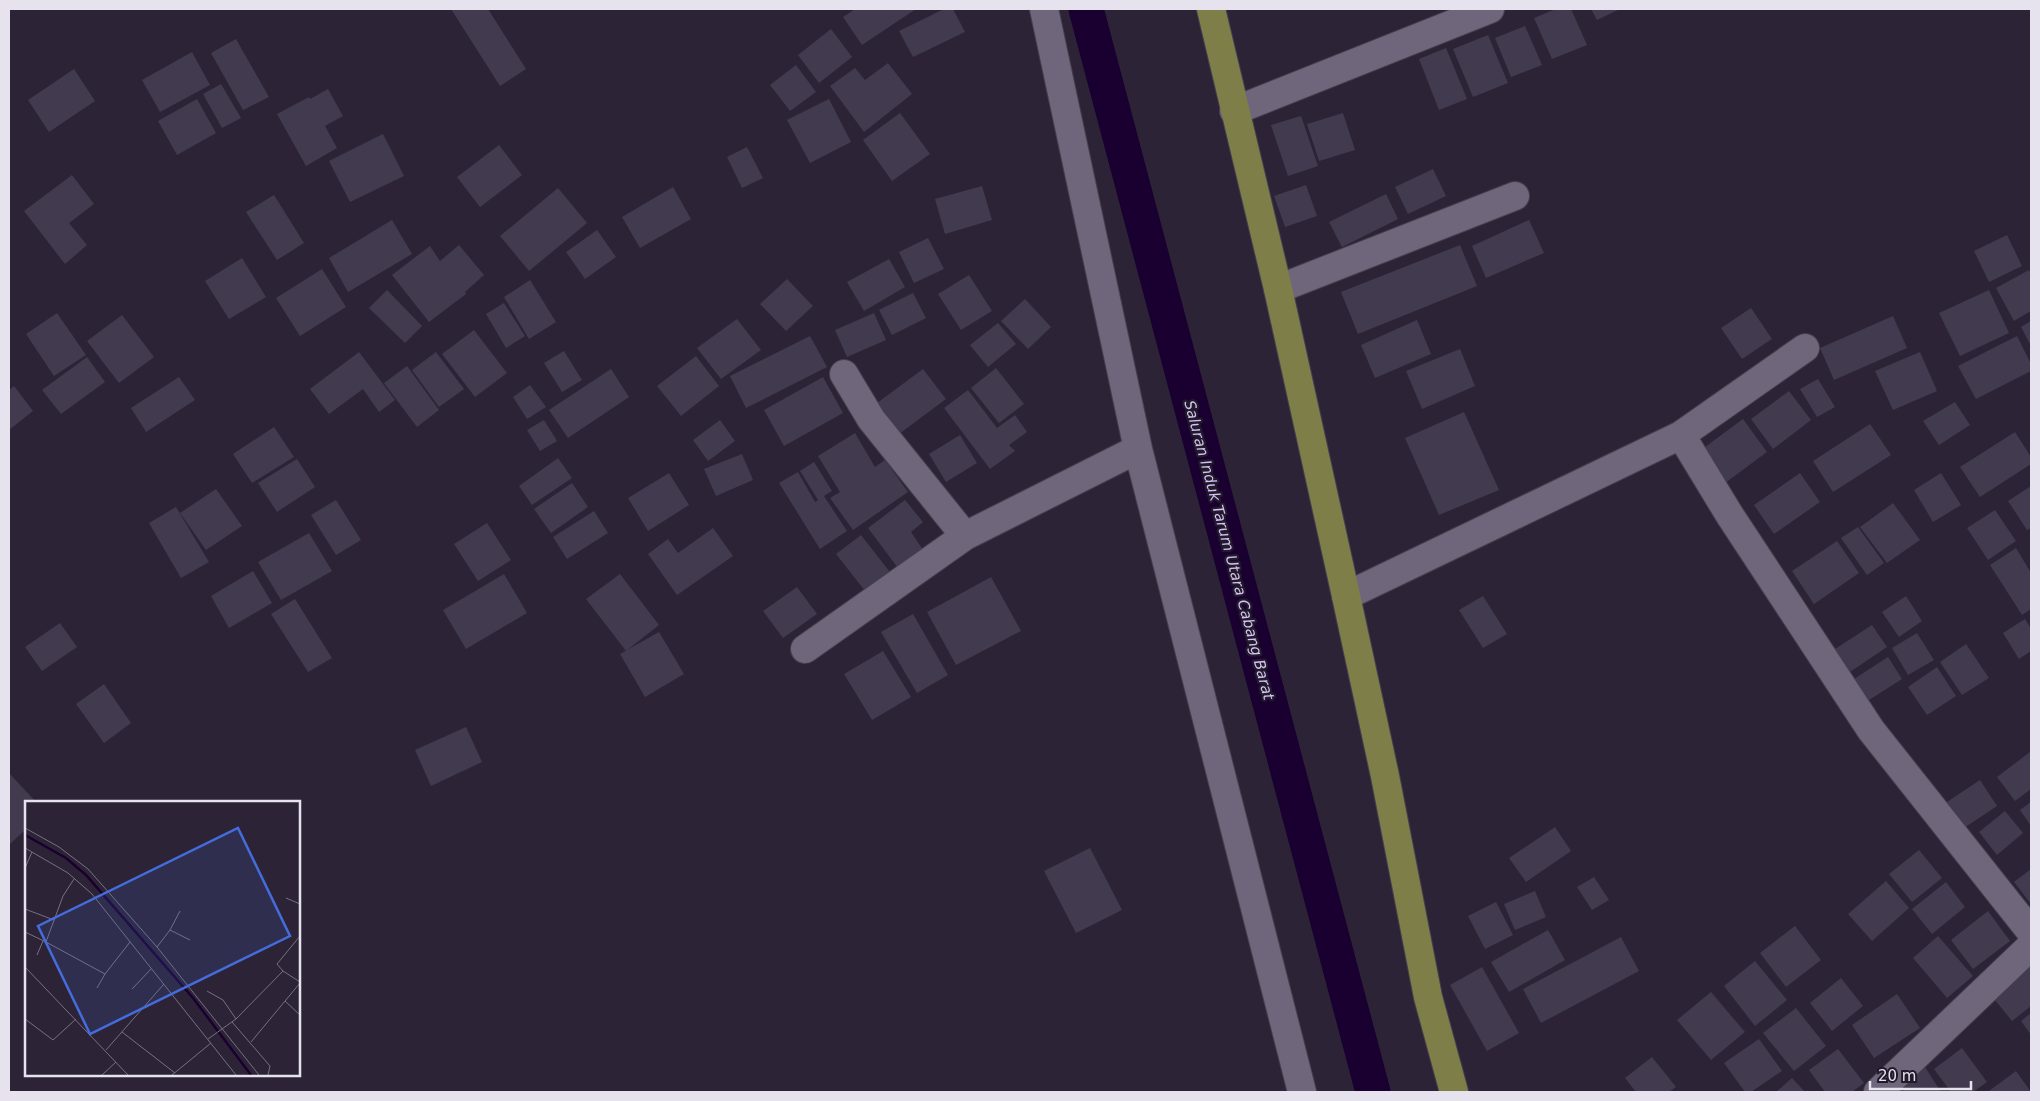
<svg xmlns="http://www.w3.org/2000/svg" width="2040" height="1101" font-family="'DejaVu Sans',sans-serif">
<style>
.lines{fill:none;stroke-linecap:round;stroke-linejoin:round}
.canal{stroke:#1a0030;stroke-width:35}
.building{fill:#423a4e}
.street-casing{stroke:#46404f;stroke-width:30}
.primary-casing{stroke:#46404f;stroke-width:30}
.street{stroke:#6f667c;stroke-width:28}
.primary{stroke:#7e7f48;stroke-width:28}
.labels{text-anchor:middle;stroke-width:4.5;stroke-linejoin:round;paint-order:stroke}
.water-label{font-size:15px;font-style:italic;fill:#d6c1f4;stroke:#221b2c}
.inset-river{fill:none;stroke:#1a0030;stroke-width:2.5}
.inset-road{fill:none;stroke:#767080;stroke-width:1}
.view{fill:#456cdc;fill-opacity:0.15;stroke:#456cdc;stroke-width:2.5}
.inset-edge{fill:none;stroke:#e6e2ee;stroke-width:2.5}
</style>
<rect width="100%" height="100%" fill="#2c2436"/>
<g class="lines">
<path class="canal" d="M1086,9l287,1083"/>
</g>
<path class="building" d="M451,9h37l38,60 -26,17z
M855,9h61l-54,36 -19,-28z
M944,9h9l12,23 -52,25 -14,-26z
M1556,9h15l16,36 -35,14 -18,-41z
M1591,9h29l-23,11z
M1525,26l17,39 -31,12 -16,-39z
M831,29l21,28 -33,26 -21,-28z
M1488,35l20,48 -35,14 -20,-48z
M236,39l33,58 -26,13 -32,-57z
M1446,48l21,51 -28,11 -20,-51z
M192,52l18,33 -50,27 -18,-32z
M888,63l24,31 -48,38 -34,-46 25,-18 10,12z
M796,65l20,27 -26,19 -20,-26z
M74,69l21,32 -46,31 -21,-32z
M221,84l20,34 -19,10 -19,-34z
M328,89l15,27 -18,10 12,22 -31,18 -29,-52 32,-17 1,2z
M197,99l19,34 -39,22 -19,-34z
M829,99l22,43 -41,21 -23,-43z
M900,113l30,41 -38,27 -29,-41z
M1343,113l12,37 -36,11 -12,-37z
M1301,116l17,50 -30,10 -17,-51z
M383,134l21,42 -54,26 -21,-41z
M499,145l23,30 -42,32 -23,-30z
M747,147l16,31 -21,10 -15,-31z
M1433,169l13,27 -38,18 -13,-27z
M72,175l22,29 -25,19 18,22 -22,19 -41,-53z
M1306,185l11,31 -32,11 -11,-31z
M982,186l10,34 -47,14 -10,-35z
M673,187l18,32 -51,29 -18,-31z
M558,188l29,35 -58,48 -29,-35z
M1386,194l12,25 -56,28 -13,-25z
M274,195l30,48 -27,17 -31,-48z
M392,220l20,34 -64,38 -19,-34z
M1529,220l15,33 -58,25 -14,-32z
M597,230l19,27 -31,22 -19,-27z
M2007,235l15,31 -33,16 -15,-31z
M928,238l16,31 -30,14 -15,-31z
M459,245l25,30 -19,17 1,2 -37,28 -37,-47 38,-29 10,15z
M1460,245l17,41 -119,48 -17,-42z
M242,258l24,39 -37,22 -24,-38z
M889,259l16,28 -41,24 -17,-29z
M322,269l24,38 -46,29 -24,-38z
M2029,270l2,4v37l-17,10 -18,-33z
M969,275l23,36 -31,19 -23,-36z
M787,279l26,27 -27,25 -26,-27z
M530,280l26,42 -27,17 -25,-42z
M387,290l35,36 -17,17 -36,-35z
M1989,290l20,43 -49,23 -21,-43z
M913,293l13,25 -34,17 -13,-25z
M1025,299l26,28 -23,22 -27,-28z
M504,303l21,33 -19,12 -20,-34z
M1751,308l21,31 -30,20 -21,-31z
M57,313l29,42 -32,21 -28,-42z
M874,313l12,27 -39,17 -12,-27z
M122,315l32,42 -35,26 -32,-42z
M1893,316l14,32 -73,32 -14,-32z
M737,319l24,31 -40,29 -24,-31z
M1417,320l14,34 -56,24 -14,-33z
M2031,321v25l-10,-19z
M998,323l18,21 -28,23 -18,-22z
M474,330l33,43 -32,24 -33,-43z
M810,336l17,31 -81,41 -16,-32z
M2017,336l14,28v7l-55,28 -18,-33z
M1460,349l15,37 -53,23 -16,-38z
M564,351l18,29 -20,12 -18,-29z
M359,352l36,48 -16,12 -16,-23 -34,25 -19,-25z
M436,352l28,37 -25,18 -27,-37z
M1920,352l17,39 -44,19 -18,-39z
M696,356l23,30 -38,30 -24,-30z
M87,357l18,25 -44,32 -19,-24z
M407,366l32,44 -22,17 -33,-44z
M996,368l28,36 -25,19 -28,-35z
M611,369l18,28 -61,41 -19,-28z
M923,369l23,30 -51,38 -22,-31z
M179,377l16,23 -49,32 -15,-24z
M823,377l20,36 -59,33 -20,-36z
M1818,379l17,28 -18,10 -17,-28z
M530,385l16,22 -19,12 -14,-22z
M14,386l19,25 -24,19v-40z
M968,390l29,38 18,-13 12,17 -18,13 6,6 -25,18 -46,-61z
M1789,391l22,29 -38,29 -22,-30z
M1955,402l15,23 -31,20 -16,-24z
M1464,412l35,78 -60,25 -34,-77z
M1743,419l24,33 -42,31 -24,-33z
M544,420l13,21 -17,10 -13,-21z
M720,420l15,21 -27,20 -15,-21z
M1870,424l21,31 -58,37 -20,-31z
M274,427l20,30 -42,26 -19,-29z
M2015,432l16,25v7l-51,33 -20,-30z
M855,433l20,34 10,-7 23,32 -55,38 -23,-32 10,-6 -22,-36z
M960,435l17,28 -31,19 -17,-28z
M742,454l11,26 -37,16 -12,-27z
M558,458l14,20 -40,27 -13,-19z
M297,459l18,28 -38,25 -19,-29z
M814,462l18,29 -8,5 23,35 -27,18 -41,-66 19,-11 17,30 3,-2 -18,-29z
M669,473l20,32 -41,26 -20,-33z
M1800,473l20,29 -46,32 -20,-29z
M1941,473l20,32 -28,17 -19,-32z
M572,483l16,24 -37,26 -17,-24z
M2031,486v42l-4,2 -19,-29z
M216,489l26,37 -36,24 -26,-37z
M336,500l25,40 -25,15 -25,-40z
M905,500l18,22 -12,10 12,18 -25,18 -30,-40z
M1893,503l27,37 -33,23 -27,-36z
M176,507l33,55 -28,16 -32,-55z
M1995,510l21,31 -28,19 -21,-32z
M594,511l14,22 -41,26 -14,-22z
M487,523l24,37 -33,21 -24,-37z
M1858,527l26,36 -17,12 -26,-37z
M713,528l20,28 -56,39 -29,-41 20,-15 10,14z
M309,533l23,38 -51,29 -23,-38z
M861,535l32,41 -24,20 -33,-42z
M1837,541l22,32 -45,31 -22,-33z
M2016,548l15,25v36l-9,6 -32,-50z
M253,571l19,32 -43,25 -18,-32z
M504,574l23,39 -61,36 -23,-39z
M620,574l39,51 -33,26 -40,-52z
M991,577l30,54 -65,34 -29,-53z
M797,587l20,27 -34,24 -20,-27z
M1483,596l24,38 -24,14 -24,-38z
M1906,596l16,25 -23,16 -17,-25z
M295,599l37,59 -24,14 -37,-58z
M913,614l35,61 -31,18 -36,-61z
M2025,619l6,10v22l-12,8 -16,-26z
M60,623l17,24 -35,24 -17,-24z
M1872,625l15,22 -40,27 -15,-23z
M659,632l25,42 -39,23 -25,-43z
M1917,633l17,27 -26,15 -16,-27z
M1966,644l23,34 -27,17 -22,-33z
M883,651l28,46 -39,23 -28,-46z
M1888,657l14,22 -33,21 -15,-21z
M1937,667l19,29 -29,19 -19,-28z
M104,684l27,39 -27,20 -28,-39z
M466,727l16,35 -51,24 -16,-36z
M2030,752l1,2v35l-16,12 -18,-24z
M9,773l27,29h-10v27l-17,16z
M1980,780l17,26 -39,26 -17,-26z
M2031,802v24l-11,-16z
M2005,811l18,22 -26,22 -18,-23z
M1555,827l16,24 -45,31 -17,-24z
M1090,848l32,62 -46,23 -32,-62z
M1919,850l23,28 -30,24 -23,-28z
M2031,869v35l-17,-22z
M1594,877l15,23 -17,10 -15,-23z
M1886,881l23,27 -37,33 -24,-27z
M1946,882l19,25 -33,27 -20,-25z
M1535,891l11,26 -31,13 -11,-26z
M1496,902l17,33 -28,14 -17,-33z
M1988,911l22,30 -37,28 -22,-29z
M1795,926l26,34 -35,27 -26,-34z
M1548,930l17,30 -56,32 -18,-30z
M1938,936l35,40 -26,22 -34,-40z
M1621,937l18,34 -98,52 -18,-34z
M1755,961l32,39 -32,26 -31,-40z
M2031,965v41l-19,15 -21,-26z
M1482,967l37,66 -32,18 -37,-66z
M1841,978l22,28 -31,25 -22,-28z
M1711,992l34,40 -34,28 -34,-40z
M1897,994l23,34 -46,30 -22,-33z
M1796,1008l30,38 -32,25 -31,-38z
M2031,1013v22l-10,-14z
M1759,1039l23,32 -31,21h-6l-21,-29z
M1962,1048l25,34 -14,10h-22l-17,-23z
M1838,1049l26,34 -12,9h-27l-16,-22z
M1652,1057l24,30 -7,5h-33l-11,-14z
M1925,1067l16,25h-36l-5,-8z
M2016,1071l15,21h-41l-1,-1z
M1792,1078l13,14h-29z"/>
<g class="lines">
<defs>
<path id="street" d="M1234,111l256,-102
M1278,289l237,-93
M844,374l27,45 94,117 173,-87 -94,-440
M1681,435l124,-87
M1138,449l164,643
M1346,596l335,-161 48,79 142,216 160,202
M805,649l160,-113
M1878,1092l153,-146"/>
<path id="primary" d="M1211,9l67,280 68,307 39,180 43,221 26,95"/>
</defs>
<use href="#street" class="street-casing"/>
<use href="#primary" class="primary-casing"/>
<use href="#street" class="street"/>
<use href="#primary" class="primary"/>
</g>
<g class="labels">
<g class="water-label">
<text transform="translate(1229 550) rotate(75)" y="5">Saluran Induk Tarum Utara Cabang Barat</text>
</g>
</g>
<g transform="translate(25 801)">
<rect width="275" height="275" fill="#2c2436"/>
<path class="inset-river" d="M0,34l41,23 20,17 107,123 58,77"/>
<path class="inset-road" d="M0,27l34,19 29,22 69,78M0,47l43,25 24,21 144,181M0,67l7,-16M49,78l-11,17 -17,46 59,32 25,-32M261,97l14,6M0,108l29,11M145,129l10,-19M0,131l21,10M165,139l-20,-10 -13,17 102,128M12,154l6,-14M0,166l103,108M258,170l-6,-7 23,-28M72,187l8,-14M107,188l19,-20M182,190l16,9 13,19M260,200l15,14M0,218l28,21 23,-21M207,221l38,44 -2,9M97,231l53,41M183,238l28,-20 47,-48 17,11M226,241l49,-59M81,249l58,-66M77,274l14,-13M147,274l39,-32"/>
<path class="view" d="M213,27l52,108 -200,98 -52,-108z"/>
<rect width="275" height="275" class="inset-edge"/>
</g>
<rect width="2040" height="1101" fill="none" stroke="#e6e2ee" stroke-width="20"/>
<path d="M1870 1081v8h101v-8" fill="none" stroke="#e6e2ee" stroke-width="2.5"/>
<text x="1878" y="1081" font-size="15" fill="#e6e2ee" stroke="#221b2c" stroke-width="4" paint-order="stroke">20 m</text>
</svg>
